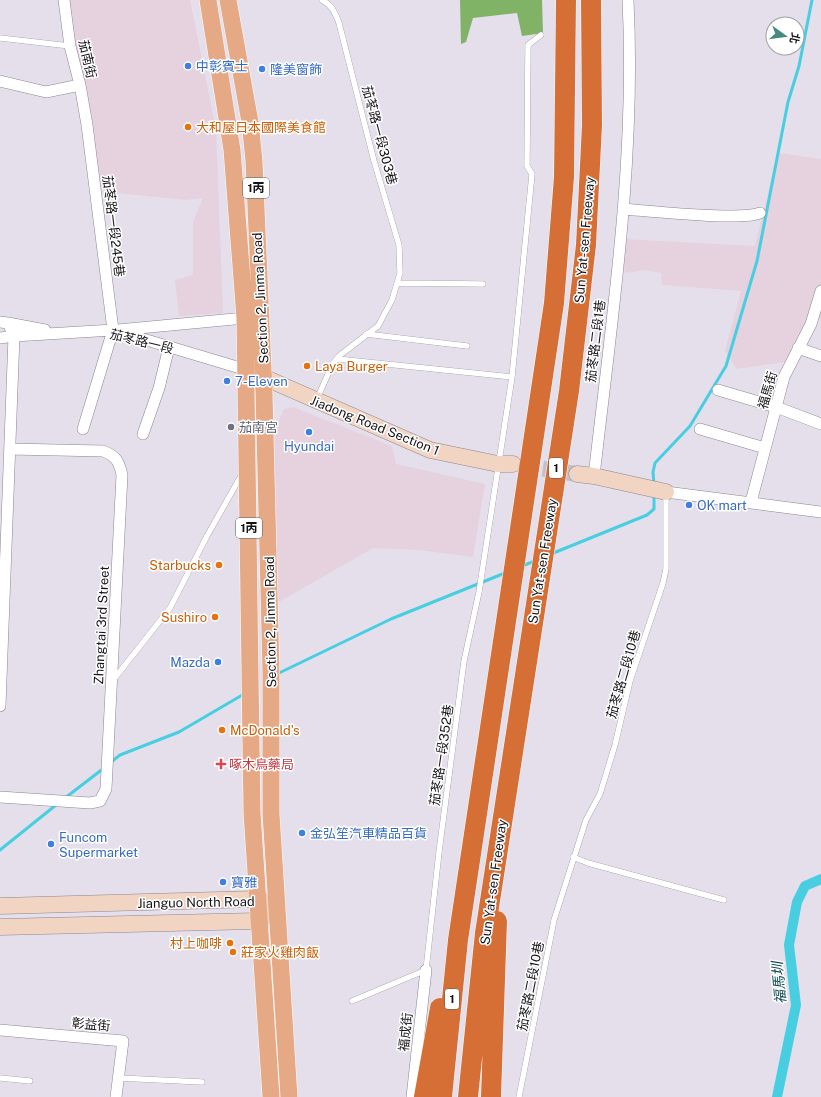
<svg xmlns="http://www.w3.org/2000/svg" width="821" height="1097" font-family="'Public Sans','Noto Sans TC',sans-serif">
<style>
.industrial{fill:#e6d1df}
.forest{fill:#81b367}
.lines{fill:none;stroke-linecap:round;stroke-linejoin:round}
.stream{stroke:#47cfe1;stroke-width:3}
.canal{stroke:#47cfe1;stroke-width:10}
.secondary-tunnel{stroke:#c5c0cb;stroke-width:16;stroke-dasharray:16 8;stroke-linecap:butt}
.lane-casing{stroke:#8b8791;stroke-width:6}
.street-casing{stroke:#8b8791;stroke-width:12}
.secondary-casing{stroke:#8b8791;stroke-width:17}
.primary-casing{stroke:#fff;stroke-width:18}
.highway-casing{stroke:#fff;stroke-width:21}
.lane{stroke:#fff;stroke-width:5.5}
.street{stroke:#fff;stroke-width:11}
.secondary{stroke:#f2d4c2;stroke-width:16}
.primary{stroke:#e6a986;stroke-width:17}
.highway{stroke:#d56f35;stroke-width:20}
.shop-dot{fill:#3f7fe0;stroke:#fff;stroke-width:1.5}
.food-dot{fill:#e8710a;stroke:#fff;stroke-width:1.5}
.worship-dot{fill:#6b7280;stroke:#fff;stroke-width:1.5}
.health-dot{fill:#e0444e;stroke:#fff;stroke-width:1.5}
.labels{text-anchor:middle;stroke-width:3;stroke-linejoin:round;paint-order:stroke}
.shield{fill:#fff;stroke:#5b5a5d;stroke-width:1}
.shield-label{font-size:12px;font-weight:bold;fill:#151317}
.street-label{font-size:13px;fill:#151317;stroke:#fff}
.shop-label{font-size:13px;fill:#366cbe;stroke:#fff;text-anchor:start}
.food-label{font-size:13px;fill:#c56008;stroke:#fff;text-anchor:start}
.worship-label{font-size:13px;fill:#5b616d;stroke:#fff;text-anchor:start}
.health-label{font-size:13px;fill:#be3a42;stroke:#fff;text-anchor:start}
.water-label{font-size:14px;font-style:italic;fill:#0c4950;stroke:#fff}
</style>
<rect width="100%" height="100%" fill="#e4dfeb"/>
<path class="industrial" d="M60,0h130l26,130 7,183 -44,3 -4,-36 18,-5v-54l10,-23 -17,2 -40,-4 -37,-4 -16,-6z
M778,153l43,6v160l-11,-4 -25,47 -48,7 -12,-18 16,-60 -79,-6 -1,-12 -16,-3 -20,3 -4,-34 134,7z
M293,407l99,39 4,18 89,20 -12,73 -53,-7 -47,-2 -96,55 -4,-169 11,-25z"/>
<path class="forest" d="M460,0h82l1,33 -21,3 -5,-23 -44,5 -7,24 -5,2z"/>
<g class="lines">
<path class="stream" d="M654,484l-1,-12 2,-9 35,-37 36,-60 31,-105 31,-159 11,-36 13,-66
M551,554l96,-39 7,-6v-14
M522,566l13,-5
M277,674l114,-55 114,-46
M110,763l10,-8 59,-23 65,-38
M65,798l39,-30
M0,850l56,-45"/>
<path class="canal" d="M777,1097l19,-92 -7,-60 8,-43 8,-16 16,-7"/>
<path class="secondary-tunnel" d="M519,465l58,9"/>
<defs>
<path id="lane" d="M0,38l70,8
M397,283l86,1
M366,334l101,12
M337,359l175,18
M317,399l15,-34 7,-9 39,-30 14,-26 8,-27 -1,-28 -25,-84 -35,-138c-4,-10 -7,-18 -17,-23
M114,679l56,-71 37,-72 35,-62
M573,857l15,6 136,37
M352,1001l74,-31 13,-118 25,-191 15,-69 33,-215 20,-203 -5,-8 1,-121 13,-10
M0,1078l30,3
M119,1078l83,4
M519,1097l35,-177 32,-100 14,-26 15,-49 15,-64 33,-98 3,-14v-75"/>
<path id="street" d="M64,0l6,46 10,39 7,40 26,205 -30,99
M0,81l46,11 34,-7
M623,209c26,2 119,12 137,4
M0,322l8,1 6,13 99,-6 134,40
M8,323l37,7
M118,330l127,-12
M0,338l14,-2 -14,370
M798,348l23,8
M718,390l58,17 45,17
M700,429l65,19
M143,434l16,-46 10,-41
M594,476c18,-158 42,-317 34,-476
M666,492l155,20
M751,502l33,-125 27,-53 10,-33
M0,797l90,6 10,-2 6,-12 16,-314c-3,-14 -6,-19 -19,-24l-93,-2
M0,1030l123,11 -7,56
M412,1097l14,-127"/>
<path id="secondary" d="M247,370l183,80 68,14h15
M577,474l17,2 72,16
M0,906l257,-7 13,5
M0,927l259,-6 18,-15"/>
<path id="primary" d="M208,0l24,150 13,168 7,495 19,284
M228,0l22,122 4,39 10,231 7,281v141l18,283"/>
<path id="highway" d="M424,1097l16,-89
M442,1097l16,-157 96,-637 10,-126 2,-177
M468,1097l17,-164 84,-542 17,-146 6,-120 -1,-125
M491,1097l6,-176"/>
</defs>
<use href="#lane" class="lane-casing"/>
<use href="#street" class="street-casing"/>
<use href="#secondary" class="secondary-casing"/>
<use href="#primary" class="primary-casing"/>
<use href="#highway" class="highway-casing"/>
<use href="#lane" class="lane"/>
<use href="#street" class="street"/>
<use href="#secondary" class="secondary"/>
<use href="#primary" class="primary"/>
<use href="#highway" class="highway"/>
</g>
<g class="shop-dot">
<circle cx="188" cy="66" r="4"/>
<circle cx="262" cy="69" r="4"/>
<circle cx="227" cy="381" r="4"/>
<circle cx="309" cy="432" r="4"/>
<circle cx="689" cy="505" r="4"/>
<circle cx="218" cy="662" r="4"/>
<circle cx="302" cy="833" r="4"/>
<circle cx="51" cy="844" r="4"/>
<circle cx="223" cy="882" r="4"/>
</g>
<g class="food-dot">
<circle cx="188" cy="127" r="4"/>
<circle cx="307" cy="366" r="4"/>
<circle cx="219" cy="565" r="4"/>
<circle cx="215" cy="617" r="4"/>
<circle cx="222" cy="730" r="4"/>
<circle cx="230" cy="943" r="4"/>
<circle cx="233" cy="952" r="4"/>
</g>
<circle class="worship-dot" cx="231" cy="427" r="4"/>
<path class="health-dot" d="M219 758h4v4h4v4h-4v4h-4v-4h-4v-4h4z"/>
<g class="labels">
<g class="shield">
<rect x="243" y="178" width="26" height="20" rx="3"/>
<rect x="549" y="458" width="14" height="20" rx="3"/>
<rect x="236" y="518" width="26" height="20" rx="3"/>
<rect x="445" y="989" width="14" height="20" rx="3"/>
</g>
<g class="shield-label">
<text x="256" y="192">1丙</text>
<text x="556" y="472">1</text>
<text x="249" y="532">1丙</text>
<text x="452" y="1003">1</text>
</g>
<g class="street-label">
<text transform="translate(88 59) rotate(77)" y="5">茄南街</text>
<text transform="translate(380 135) rotate(75)" y="5">茄苳路一段303巷</text>
<text transform="translate(114 226) rotate(83)" y="5">茄苳路一段245巷</text>
<text transform="translate(584 240) rotate(-85)" y="5">Sun Yat-sen Freeway</text>
<text transform="translate(260 298) rotate(-93)" y="5">Section 2, Jinma Road</text>
<text transform="translate(142 341) rotate(14)" y="5">茄苳路一段</text>
<text transform="translate(595 341) rotate(-83)" y="5">茄苳路二段1巷</text>
<text transform="translate(767 390) rotate(-74)" y="5">福馬街</text>
<text transform="translate(375 425) rotate(22)" y="5">Jiadong Road Section 1</text>
<text transform="translate(542 561) rotate(-81)" y="5">Sun Yat-sen Freeway</text>
<text transform="translate(270 622) rotate(-91)" y="5">Section 2, Jinma Road</text>
<text transform="translate(101 625) rotate(-87)" y="5">Zhangtai 3rd Street</text>
<text transform="translate(623 674) rotate(-74)" y="5">茄苳路二段10巷</text>
<text transform="translate(441 755) rotate(-82)" y="5">茄苳路一段352巷</text>
<text transform="translate(493 882) rotate(-82)" y="5">Sun Yat-sen Freeway</text>
<text transform="translate(196 902) rotate(-1)" y="5">Jianguo North Road</text>
<text transform="translate(530 986) rotate(-79)" y="5">茄苳路二段10巷</text>
<text transform="translate(91 1024) rotate(5)" y="5">彰益街</text>
<text transform="translate(405 1032) rotate(-84)" y="5">福成街</text>
</g>
<g class="shop-label">
<text x="196" y="71">中彰賓士</text>
<text x="270" y="74">隆美窗飾</text>
<text x="235" y="386">7-Eleven</text>
<text x="309" y="451" text-anchor="middle">Hyundai</text>
<text x="697" y="510">OK mart</text>
<text x="210" y="667" text-anchor="end">Mazda</text>
<text x="310" y="838">金弘笙汽車精品百貨</text>
<text x="59" y="842">Funcom<tspan x="59" dy="15">Supermarket</tspan></text>
<text x="231" y="887">寶雅</text>
</g>
<g class="food-label">
<text x="196" y="132">大和屋日本國際美食館</text>
<text x="315" y="371">Laya Burger</text>
<text x="211" y="570" text-anchor="end">Starbucks</text>
<text x="207" y="622" text-anchor="end">Sushiro</text>
<text x="230" y="735">McDonald's</text>
<text x="222" y="948" text-anchor="end">村上咖啡</text>
<text x="241" y="957">莊家火雞肉飯</text>
</g>
<g class="worship-label">
<text x="239" y="432">茄南宮</text>
</g>
<g class="health-label">
<text x="229" y="769">啄木鳥藥局</text>
</g>
<g class="water-label">
<text transform="translate(779 983) rotate(-95)" y="5">福馬圳</text>
</g>
</g>
<g transform="translate(785 36) rotate(104)"><circle r="19" fill="#ffffff" stroke="#a1a1a2"/>
<path d="M0-3L7 15L0 10L-7 15Z" fill="#458a80"/>
<text y="-6" font-size="11" font-weight="bold" text-anchor="middle" fill="#151317">北</text>
</g>
</svg>
